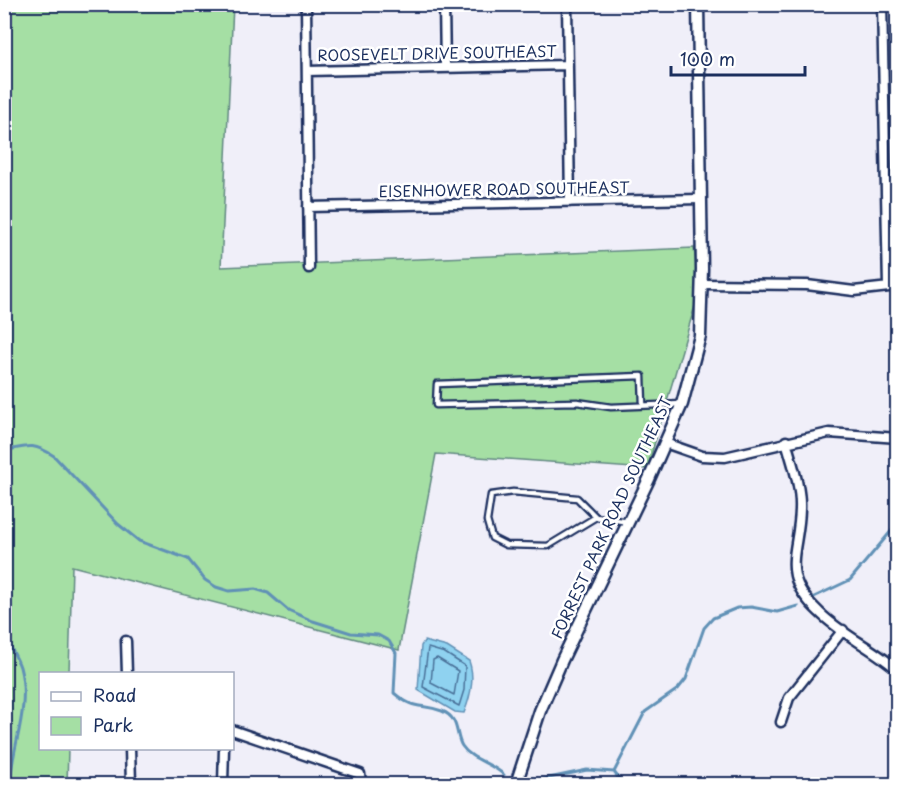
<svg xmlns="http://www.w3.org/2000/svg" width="902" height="789" font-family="'Playpen Sans',sans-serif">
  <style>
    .green { fill: #a5dfa4; stroke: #608781; stroke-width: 1.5 }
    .water { fill: #8fd2f0; stroke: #6191b6; stroke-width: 1.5 }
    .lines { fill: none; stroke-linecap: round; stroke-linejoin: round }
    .shore { stroke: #497098; stroke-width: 1.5 }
    .stream { stroke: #6191b6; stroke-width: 3 }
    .service-casing { stroke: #1b2f5e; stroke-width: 9 }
    .minor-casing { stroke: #1b2f5e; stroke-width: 13 }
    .tertiary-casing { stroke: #1b2f5e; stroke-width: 15 }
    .service { stroke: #fff; stroke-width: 4.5 }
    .minor { stroke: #fff; stroke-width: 8 }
    .tertiary { stroke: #fff; stroke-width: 10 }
    .labels { text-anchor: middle; stroke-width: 5; stroke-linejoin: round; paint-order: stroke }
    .street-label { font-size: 15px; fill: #1b2f5e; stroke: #fff }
  </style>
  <rect width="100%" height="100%" fill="#f0eff9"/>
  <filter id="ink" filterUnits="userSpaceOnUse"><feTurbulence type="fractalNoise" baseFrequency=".0167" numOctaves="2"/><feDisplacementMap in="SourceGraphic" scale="12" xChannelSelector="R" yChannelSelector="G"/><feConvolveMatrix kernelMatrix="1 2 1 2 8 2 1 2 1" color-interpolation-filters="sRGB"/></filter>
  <g filter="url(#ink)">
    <path class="green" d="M5 5H233L221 267 694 248 699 292 647 469 436 454 399 650 72 566 69 673 40 674V748L68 749 67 784H5Z"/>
    <path class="water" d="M424 641 447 647 469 661C475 677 470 698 464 713L455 712 418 690 421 646Z"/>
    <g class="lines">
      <path class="shore" d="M428 648 445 653 465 666 464 690 459 706 423 687Z
        M437 658 458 671 454 695 431 683 433 660Z"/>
      <path class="stream" d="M4 451C28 446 32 442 54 456L118 524 139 541 188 559 205 580 216 587 229 591 255 589 268 593 288 610 313 621 351 633 378 635 389 641 396 653 394 693C415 711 420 703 442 711 460 718 455 735 462 746 471 760 492 763 504 775
        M4 567V593
        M814 597 850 580 898 523
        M4 633C8 645 16 655 20 667 31 708 12 745 10 784
        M614 772 645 712 678 689 686 679 704 628 713 618 737 608 751 607 777 612 798 606
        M614 772 623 784
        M530 782 587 770 614 772"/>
      <g class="service-casing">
        <path id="service" d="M643 405 642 376 437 384 436 405 577 402 611 407 682 404
          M596 517 577 498 513 492 491 495 487 521 492 538 506 545 548 546 596 517 629 522"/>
      </g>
      <g class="minor-casing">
        <path id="minor" d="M306 4 309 268
          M444 4 445 67
          M567 4 570 202
          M882 4 888 287
          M307 71 568 65
          M308 207 701 199
          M702 284 807 285 854 291 898 286
          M786 441C792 463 801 487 800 509 799 553 778 574 819 612 842 635 873 648 898 670
          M665 443 702 456 725 457 829 433 898 438
          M126 641 127 674
          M781 722 789 698 843 630
          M232 730 360 774 361 784
          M130 748 131 784
          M223 784 224 748"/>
      </g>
      <g class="tertiary-casing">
        <path id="tertiary" d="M516 784 540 711 562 660 649 479 682 404 700 336 702 269 698 4"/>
      </g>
      <use href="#service" class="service"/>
      <use href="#minor" class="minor"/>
      <use href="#tertiary" class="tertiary"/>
    </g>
  </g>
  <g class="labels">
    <g class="street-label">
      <text transform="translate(437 54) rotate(-1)" y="5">ROOSEVELT DRIVE SOUTHEAST</text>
      <text transform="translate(504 190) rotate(-1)" y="5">EISENHOWER ROAD SOUTHEAST</text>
      <text transform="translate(612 518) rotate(-65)" y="5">FORREST PARK ROAD SOUTHEAST</text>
    </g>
  </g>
  <rect width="902" height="789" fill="none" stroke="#fff" stroke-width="24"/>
  <rect x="12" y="12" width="878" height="765" fill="none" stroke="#1b2f5e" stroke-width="2" filter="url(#ink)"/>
  <rect x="39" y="672" width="195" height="78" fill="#ffffff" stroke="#a4acbf" stroke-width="1.5"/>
  <rect x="51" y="692" width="30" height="9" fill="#ffffff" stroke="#a4acbf" stroke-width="1.5"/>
  <text x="93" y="702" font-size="18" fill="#1b2f5e">Road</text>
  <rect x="51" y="717" width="30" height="18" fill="#a5dfa4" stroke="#a4acbf" stroke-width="1.5"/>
  <text x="93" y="732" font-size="18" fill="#1b2f5e">Park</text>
  <path d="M671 66v9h134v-9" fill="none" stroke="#1b2f5e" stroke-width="3"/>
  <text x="680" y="66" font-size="18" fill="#1b2f5e" stroke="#ffffff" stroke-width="4.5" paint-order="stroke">100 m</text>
</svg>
